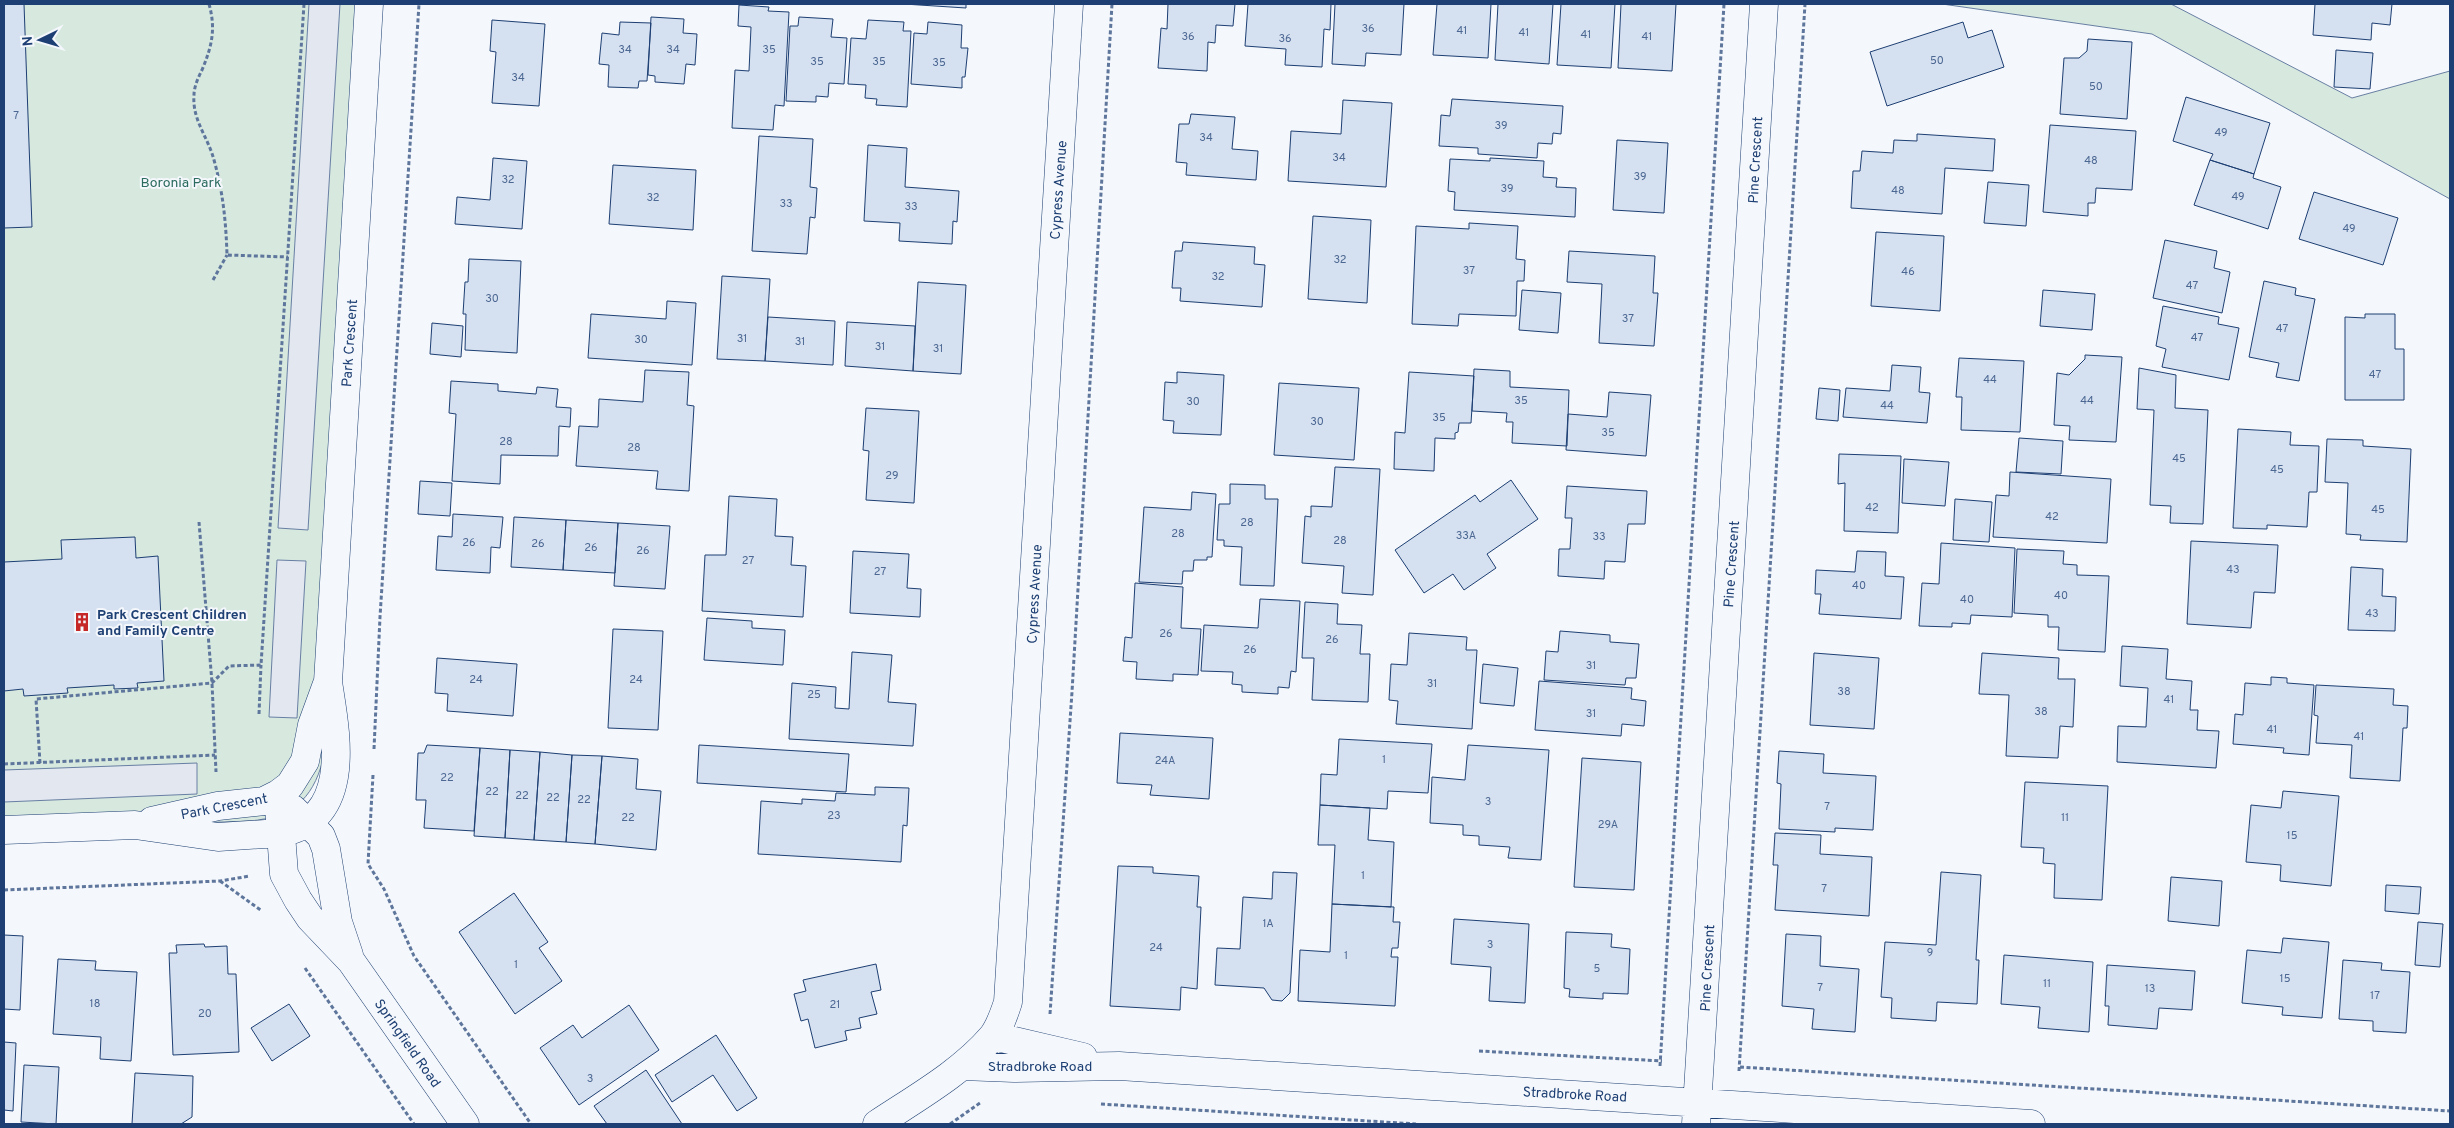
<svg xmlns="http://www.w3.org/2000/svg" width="2454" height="1128" font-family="Overpass,sans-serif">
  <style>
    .green { fill: #d7e8df; stroke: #687fa3 }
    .parking { fill: #e3e8f0; stroke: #687fa3 }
    .building { fill: #d5e0f0; stroke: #1d3f73 }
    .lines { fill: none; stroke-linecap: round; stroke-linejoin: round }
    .minor-casing { stroke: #1d3f73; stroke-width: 29 }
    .path { stroke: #5e769c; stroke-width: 3; stroke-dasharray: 4 2.5; stroke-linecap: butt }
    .minor { stroke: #f4f7fb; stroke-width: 28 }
    .labels { text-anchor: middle; stroke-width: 4; stroke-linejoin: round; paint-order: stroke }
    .number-label { font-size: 11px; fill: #4b6792 }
    .street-label { font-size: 14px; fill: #1d3f73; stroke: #f4f7fb }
    .park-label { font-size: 14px; fill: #2c6c60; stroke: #f4f7fb }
    .poi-label { font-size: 14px; font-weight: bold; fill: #1d3f73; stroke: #f4f7fb; text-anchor: start }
  </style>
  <rect width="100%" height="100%" fill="#f4f7fb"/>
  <path class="green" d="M4 4H369L323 760C312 801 291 817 250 821L4 830Z
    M1942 4H2171L2352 98 2450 71V199L2152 34Z"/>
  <path class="parking" d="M309 4H340L308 530 278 528Z
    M277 560 306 561 297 718 269 717Z
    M197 763V794L4 802V770Z"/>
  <path class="building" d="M4 4H24L32 227 4 228Z
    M904 4H966V8Z
    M1168 4H1235L1233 26 1216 25 1215 43 1208 42 1207 71 1158 68 1161 28 1167 29Z
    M1248 4H1331L1330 30 1324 29 1322 67 1285 65 1286 49 1245 46Z
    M1335 4H1404L1401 55 1366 53 1365 66 1332 64Z
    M1437 4H1491L1488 58 1433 55Z
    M1498 4H1553L1549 64 1495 60Z
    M1561 4H1615L1611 68 1557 65Z
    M1621 4H1676L1672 71 1618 68Z
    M2315 4H2392L2390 25 2372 23 2371 40 2313 35Z
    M739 5 769 7 768 11 789 12 784 106 775 105 773 130 732 128 735 70 749 71 751 27 738 26Z
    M651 17 684 19 683 33 697 34 695 65 686 64 684 84 655 82V76L648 75Z
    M799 17 833 19 831 37 847 38 844 84 829 83 828 97 816 96V102L786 101 790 26H798Z
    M492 20 545 24 539 106 492 103 496 52 490 51Z
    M868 20 904 22 903 31H911L907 107 876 105 877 99 865 98 866 85 848 84 851 38 866 39Z
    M620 22 651 23 647 81H639L638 88 608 87 609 65 599 64 602 33 619 35Z
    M928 22 962 25 961 48H968L965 77H962V88L911 84 914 33 927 34Z
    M1963 22 1968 38 1992 30 2004 67 1887 106 1870 52Z
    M2088 39 2132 42 2127 119 2060 114 2064 58H2079L2087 51Z
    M2336 50 2373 53 2370 89 2334 87Z
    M2186 97 2270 123 2254 174 2210 160 2213 154 2173 141Z
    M1452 99 1563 106 1561 134 1553 133 1552 144 1538 143 1537 158 1478 154V148L1439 146 1441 115 1450 116Z
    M1343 100 1392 103 1386 187 1288 181 1291 131 1341 134Z
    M1191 114 1235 117 1232 149 1258 151 1256 180 1186 175 1187 163 1176 162 1179 124H1189Z
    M2050 125 2136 131 2132 190 2096 188 2095 203H2088V216L2043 212Z
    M1917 134 1995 139 1993 171 1945 168 1942 214 1851 208 1853 171H1860L1862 151 1893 153 1894 140 1917 141Z
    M759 136 813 139 810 187 817 188 815 218 810 217 807 254 752 251Z
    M1617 140 1668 143 1664 213 1613 210Z
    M868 145 907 148 905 187 959 191 957 222 953 221 952 244 899 241 900 223 864 221Z
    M493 158 527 161 522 229 455 224 457 197 490 200Z
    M1490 158 1544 161 1543 177 1557 178 1556 187 1576 188 1575 217 1454 210 1455 192 1448 191 1450 159 1490 161Z
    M2210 160 2254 174 2253 178 2281 187 2268 229 2194 205Z
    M613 165 696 170 693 230 609 224Z
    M1988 182 2029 185 2026 226 1984 223Z
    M2314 192 2398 218 2383 265 2299 239Z
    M1313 216 1371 220 1367 303 1308 299Z
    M1469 223 1518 226 1516 259 1525 260 1524 281H1517L1516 316 1459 314 1458 326 1412 324 1416 226 1469 229Z
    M1876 232 1944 236 1940 311 1871 306Z
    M2165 240 2217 251 2214 268 2230 272 2222 313 2153 298Z
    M1183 242 1255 247 1254 264 1265 265 1262 307 1180 301 1181 288H1172L1175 251H1182Z
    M1569 251 1655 256 1653 293H1658L1654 346 1599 343 1602 284 1567 282Z
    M469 259 521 261 517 353 465 350 466 314H463L465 282H468Z
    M722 276 770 279 765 361 717 359Z
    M2264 281 2296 288 2295 295 2315 299 2299 381 2276 377 2279 363 2249 357Z
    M918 282 966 285 961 374 913 371Z
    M1522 290 1561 293 1558 333 1519 330Z
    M2043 290 2095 294 2092 330 2040 326Z
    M667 301 696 303 692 365 588 358 591 314 666 319Z
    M2163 306 2219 317 2218 324 2239 328 2229 380 2162 367 2166 349 2156 346Z
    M2365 314H2395V349H2404V400H2345V317L2365 318Z
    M768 317 835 321 833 365 765 361Z
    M847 322 915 326 913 371 845 366Z
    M432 323 463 326 461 357 430 354Z
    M2085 355 2122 357 2116 442 2069 440 2070 426 2054 425 2057 373 2069 375 2085 359Z
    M1959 358 2024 361 2020 432 1961 430 1962 397H1956Z
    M1892 365 1921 367 1919 392 1930 393 1927 423 1843 417 1846 388 1890 391Z
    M2139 368 2176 375 2175 408 2208 410 2203 524 2170 523 2171 506 2150 505 2154 410 2137 409Z
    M1474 369 1510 371V387L1569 390 1567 446 1512 443 1513 422H1506L1507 413 1472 411Z
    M645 370 689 372 687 405 694 406 689 491 656 489 658 471 576 466 579 426 598 427 599 399 643 402Z
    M1177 372 1224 375 1221 435 1173 433 1174 421 1163 420 1165 382 1177 383Z
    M1409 372 1474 376 1471 423H1459L1458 432 1455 433V439L1435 438 1434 471 1394 469 1395 432 1405 433Z
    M451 381 498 384V391L536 394 537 387 558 389 556 407 571 408 570 427 559 426 558 456 501 455 500 484 452 481 456 414 449 413Z
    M1279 383 1359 388 1354 460 1274 455Z
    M1819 388 1840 390 1838 421 1816 419Z
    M1609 392 1651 395 1646 456 1566 450 1568 414 1607 417Z
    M866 408 919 411 914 503 866 500 869 451 863 450Z
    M2238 429 2291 432 2290 445 2319 446 2317 492H2309L2307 527 2267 525V529L2233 528Z
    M2019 438 2063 441 2061 474 2016 472Z
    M2327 439 2363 440V446L2411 449 2407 542 2360 540 2361 535 2346 534 2348 483 2325 482Z
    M1839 454 1901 456 1898 533 1844 531 1845 483 1838 484Z
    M1904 459 1949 462 1945 506 1902 503Z
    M1335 467 1380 469 1373 595 1342 593 1344 566 1302 563 1305 516 1311 517V506L1332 507Z
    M2010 472 2111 479 2107 543 1993 537 1996 495 2009 496Z
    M1511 480 1538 519 1487 554 1496 568 1464 590 1453 574 1424 593 1395 550 1475 495 1480 502Z
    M420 481 452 483 450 516 418 514Z
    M1230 484 1265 485V499H1278L1274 586 1240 585 1242 547 1224 546V540H1217L1219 504H1230Z
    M1567 486 1647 491 1645 524H1628L1625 562 1605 561 1604 579 1558 576 1559 549H1570L1572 518H1565Z
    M1192 492 1216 494 1212 557H1207V560H1194L1193 571H1183L1182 584 1139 582 1144 507 1191 510Z
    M729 496 777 499 775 536 793 537 791 565 806 566 803 617 702 611 705 555H726Z
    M1955 499 1992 502 1989 542 1953 540Z
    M453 514 503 517 500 548 491 547 490 573 436 570 438 536 452 537Z
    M514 517 566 520 563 570 511 567Z
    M566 520 618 523 615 573 563 570Z
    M618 523 670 526 665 589 614 586Z
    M135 537 136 558 158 556 164 681 137 683 138 688 114 689V685L67 688 68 693 24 696 23 689 4 691V562L62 559 61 540Z
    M2191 541 2278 545 2275 593 2254 592 2251 628 2187 624Z
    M1941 543 2015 548 2012 617 1971 615 1970 624 1952 623V627L1919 626 1922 583 1939 584Z
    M2017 549 2064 551 2063 564 2077 565V575L2109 576 2105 652 2058 650 2059 627H2048V615L2014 613Z
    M853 551 909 554 907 588 921 589 920 617 850 613Z
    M1857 551 1886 552 1885 576 1904 577 1901 619 1819 614 1821 594H1815L1816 570 1855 572Z
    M2351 567 2383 569 2382 596 2396 597 2395 631 2348 630Z
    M1135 583 1183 587 1181 628 1201 629 1198 675 1173 674V681L1136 679 1137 662 1123 661 1125 637 1132 638Z
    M1260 599 1300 601 1296 672 1291 671 1289 688 1278 687V694L1242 692V685L1232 684 1233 672 1201 671 1204 625 1258 628Z
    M1305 602 1338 604 1337 624 1362 625 1360 654H1370L1368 702 1312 700 1314 658H1302Z
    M707 618 752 621V628L785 630 783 665 704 660Z
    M613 629 663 631 658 730 608 728Z
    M1560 631 1610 635V642L1639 644 1636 678H1626L1625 685 1544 680 1546 651 1558 652Z
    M1409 633 1467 637 1466 650H1477L1472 729 1396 724 1398 701 1389 700 1391 664 1407 665Z
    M2122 646 2168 649 2166 679 2192 681 2190 710H2198L2197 730 2219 731 2216 768 2117 762 2118 726 2146 727 2148 688 2120 686Z
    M852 652 892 655 888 702 916 704 913 746 789 739 792 683 836 687 835 708 849 709Z
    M1814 653 1879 658 1874 729 1810 725Z
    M1982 653 2059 658 2058 679H2075L2073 727 2060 726 2058 758 2006 756 2009 695 1979 694Z
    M437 658 517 664 513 716 447 711 448 694 435 693Z
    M1483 664 1518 668 1514 706 1480 703Z
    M2271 677 2287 678V683L2314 685 2309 755 2283 753 2284 748 2233 744 2235 714 2243 715 2245 683 2271 685Z
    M1539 681 1632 688 1631 699 1646 701 1644 726 1622 724 1621 736 1535 730Z
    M2316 685 2394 689 2393 705 2408 706 2407 728H2403L2400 781 2350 778 2352 745 2316 743 2318 716 2314 715Z
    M1120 733 1213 738 1209 799 1150 795 1152 785 1117 783Z
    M1339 739 1432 744 1428 793 1388 791 1387 809 1320 805 1321 774 1337 775Z
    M427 745 480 748 474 831 424 828 426 800H416L418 753H424Z
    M699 745 849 754 846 792 697 783Z
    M1468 745 1549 750 1541 860 1508 858 1510 847 1479 845V836L1463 835V825L1430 823 1432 777 1465 780Z
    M480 748 510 750 505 838 474 836Z
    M510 750 540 752 534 840 505 838Z
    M1779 751 1824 754 1823 773 1876 776 1873 830 1835 828V832L1779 829 1781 784 1777 783Z
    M540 752 572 755 566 842 534 840Z
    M572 755 602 756 595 844 566 842Z
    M602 756 638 759 636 789 661 791 656 850 595 844Z
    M1582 758 1641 762 1634 890 1574 887Z
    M2025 782 2108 786 2102 900 2054 898 2055 864 2043 863 2044 848 2021 847Z
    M875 787 909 788 907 826 903 825 901 862 758 854 761 801 802 804V799L835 801 836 793 875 795Z
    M2283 791 2339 796 2331 886 2280 881 2281 865 2246 862 2251 805 2281 808Z
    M1320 805 1370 808 1368 840 1394 842 1391 907 1332 904 1335 845H1318Z
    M1775 833 1821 835 1820 854 1872 857 1869 916 1775 910 1778 865H1773Z
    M1118 866 1153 867V873L1199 876 1197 907H1201L1197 989 1181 987 1180 1010 1110 1006Z
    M1273 872 1297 873 1290 993 1282 1001 1272 1000 1264 988 1215 985 1217 948 1240 949 1243 897 1272 899Z
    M1941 872 1981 875 1976 960H1979L1977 1004 1937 1002 1936 1021 1891 1018 1892 998 1881 997 1885 942 1936 945Z
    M2171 877 2222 881 2219 926 2168 921Z
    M2386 885 2421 887 2419 914 2385 911Z
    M514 893 548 942 539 948 562 981 515 1014 459 932Z
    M1332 904 1394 907 1393 922H1400L1398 948H1392L1391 957H1398L1395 1006 1298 1001 1300 950 1330 952Z
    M1454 919 1529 924 1525 1003 1489 1001 1491 967 1451 964Z
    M2418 922 2443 924 2440 967 2415 965Z
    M1566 932 1612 934 1611 947 1630 949 1628 994 1603 993V999L1569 997 1570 989 1564 988Z
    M1786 934 1821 936 1820 966 1859 969 1855 1032 1812 1029 1814 1009 1782 1006Z
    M4 935 23 936 20 1010 4 1009Z
    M2283 938 2329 942 2322 1018 2282 1015 2283 1007 2242 1003 2247 950 2281 953Z
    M204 944 205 947 227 946 228 974H236L239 1052 173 1055 169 953H177L176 945Z
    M2004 955 2093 962 2089 1032 2038 1028 2040 1007 2001 1004Z
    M58 959 96 961 95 970 137 972 131 1061 100 1059 101 1037 53 1034Z
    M2343 960 2382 963 2381 970 2410 972 2406 1033 2373 1031V1021L2339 1019Z
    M876 964 881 990 871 992 877 1014 859 1018 861 1028 845 1031 847 1040 815 1048 808 1019 801 1021 794 994 806 991 803 980Z
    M2107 965 2195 971 2192 1010 2159 1008 2157 1029 2108 1025 2109 1006H2105Z
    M289 1004 310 1036 272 1061 251 1028Z
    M629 1005 659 1050 579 1105 540 1048 573 1025 582 1038Z
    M716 1035 757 1098 737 1111 713 1075 672 1102 655 1075Z
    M4 1042 16 1043 13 1111 4 1110Z
    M24 1065 59 1067 56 1124 21 1122Z
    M646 1070 682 1124H607L594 1106Z
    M135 1073 193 1076 192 1117 181 1124H132Z"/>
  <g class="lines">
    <g class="minor-casing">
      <path id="minor" d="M278 794 284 874 298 900 310 918 351 961 465 1124
        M293 809 321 836 326 849 338 922 349 955
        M152 821 218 806 264 801 278 794 290 785 305 761 312 725 327 684
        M4 830 135 825 218 837 280 833C354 819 336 734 328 682L369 4
        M993 1036 1083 1057
        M962 1066 1014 1068 1119 1066 2031 1124
        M877 1124C916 1098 961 1073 992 1037 1000 1027 1004 1014 1008 1002L1069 4
        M1696 1124 1764 4"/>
    </g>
    <path class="path" d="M209 4C216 29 212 46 202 70 198 78 194 87 194 95 192 120 208 137 214 160 223 192 226 222 227 255L288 257
      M213 280 227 255
      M199 522 212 683 216 772
      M259 714 261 665
      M374 749 380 617 419 4
      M40 763 36 699 212 683 229 666 261 665 304 4
      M4 764 215 755
      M373 775 368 864 384 889 414 956 531 1124
      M220 881 262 911
      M4 890 220 881 250 876
      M305 968 414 1124
      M1050 1014 1072 692 1112 4
      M1479 1051 1662 1061
      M1660 1066 1724 4
      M1740 1067 2450 1111
      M1739 1071 1805 4
      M1101 1104 1416 1124
      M950 1124 980 1103"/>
    <use href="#minor" class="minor"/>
  </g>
  <defs>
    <g id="building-bare" transform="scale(1.5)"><path d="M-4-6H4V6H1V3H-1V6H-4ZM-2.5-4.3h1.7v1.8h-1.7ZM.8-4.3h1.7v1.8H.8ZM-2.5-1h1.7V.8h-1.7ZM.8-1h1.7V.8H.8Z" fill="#c62828" stroke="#f4f7fb" stroke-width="2.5" paint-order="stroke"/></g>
  </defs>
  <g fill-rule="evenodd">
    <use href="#building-bare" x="82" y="622"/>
  </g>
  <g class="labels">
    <g class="number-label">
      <text x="1368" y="32">36</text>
      <text x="1462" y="34">41</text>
      <text x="1524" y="36">41</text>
      <text x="1586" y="38">41</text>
      <text x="1188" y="40">36</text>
      <text x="1647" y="40">41</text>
      <text x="1285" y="42">36</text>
      <text x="625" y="53">34</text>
      <text x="673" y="53">34</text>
      <text x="769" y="53">35</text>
      <text x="1937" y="64">50</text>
      <text x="817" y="65">35</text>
      <text x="879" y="65">35</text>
      <text x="939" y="66">35</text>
      <text x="518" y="81">34</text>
      <text x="2096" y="90">50</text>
      <text x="16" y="119">7</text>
      <text x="1501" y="129">39</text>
      <text x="2221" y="136">49</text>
      <text x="1206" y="141">34</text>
      <text x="1339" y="161">34</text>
      <text x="2091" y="164">48</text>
      <text x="1640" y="180">39</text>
      <text x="508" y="183">32</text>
      <text x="1507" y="192">39</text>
      <text x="1898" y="194">48</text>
      <text x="2238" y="200">49</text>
      <text x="653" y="201">32</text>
      <text x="786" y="207">33</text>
      <text x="911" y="210">33</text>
      <text x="2349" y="232">49</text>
      <text x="1340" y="263">32</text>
      <text x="1469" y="274">37</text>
      <text x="1908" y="275">46</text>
      <text x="1218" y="280">32</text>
      <text x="2192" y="289">47</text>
      <text x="492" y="302">30</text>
      <text x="1628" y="322">37</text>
      <text x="2282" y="332">47</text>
      <text x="2197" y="341">47</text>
      <text x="742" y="342">31</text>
      <text x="641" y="343">30</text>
      <text x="800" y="345">31</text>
      <text x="880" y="350">31</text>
      <text x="938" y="352">31</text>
      <text x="2375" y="378">47</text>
      <text x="1990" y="383">44</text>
      <text x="1521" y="404">35</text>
      <text x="2087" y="404">44</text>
      <text x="1193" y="405">30</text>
      <text x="1887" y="409">44</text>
      <text x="1439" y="421">35</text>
      <text x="1317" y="425">30</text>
      <text x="1608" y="436">35</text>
      <text x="506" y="445">28</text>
      <text x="634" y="451">28</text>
      <text x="2179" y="462">45</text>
      <text x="2277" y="473">45</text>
      <text x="892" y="479">29</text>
      <text x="1872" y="511">42</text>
      <text x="2378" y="513">45</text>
      <text x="2052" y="520">42</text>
      <text x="1247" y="526">28</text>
      <text x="1178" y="537">28</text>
      <text x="1466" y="539">33A</text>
      <text x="1599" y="540">33</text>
      <text x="1340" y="544">28</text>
      <text x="469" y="546">26</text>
      <text x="538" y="547">26</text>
      <text x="591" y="551">26</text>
      <text x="643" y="554">26</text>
      <text x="748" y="564">27</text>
      <text x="2233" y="573">43</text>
      <text x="880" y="575">27</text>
      <text x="1859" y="589">40</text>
      <text x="2061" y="599">40</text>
      <text x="1967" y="603">40</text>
      <text x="2372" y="617">43</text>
      <text x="1166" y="637">26</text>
      <text x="1332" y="643">26</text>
      <text x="1250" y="653">26</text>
      <text x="1591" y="669">31</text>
      <text x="476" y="683">24</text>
      <text x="636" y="683">24</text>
      <text x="1432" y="687">31</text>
      <text x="1844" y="695">38</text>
      <text x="814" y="698">25</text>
      <text x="2169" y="703">41</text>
      <text x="2041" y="715">38</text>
      <text x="1591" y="717">31</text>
      <text x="2272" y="733">41</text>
      <text x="2359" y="740">41</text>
      <text x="1384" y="763">1</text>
      <text x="1165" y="764">24A</text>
      <text x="447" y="781">22</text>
      <text x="492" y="795">22</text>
      <text x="522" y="799">22</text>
      <text x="553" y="801">22</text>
      <text x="584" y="803">22</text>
      <text x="1488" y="805">3</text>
      <text x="1827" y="810">7</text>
      <text x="834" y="819">23</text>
      <text x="628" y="821">22</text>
      <text x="2065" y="821">11</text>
      <text x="1608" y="828">29A</text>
      <text x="2292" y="839">15</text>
      <text x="1363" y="879">1</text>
      <text x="1824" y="892">7</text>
      <text x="1268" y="927">1A</text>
      <text x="1490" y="948">3</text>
      <text x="1156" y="951">24</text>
      <text x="1930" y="956">9</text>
      <text x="1346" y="959">1</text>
      <text x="516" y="968">1</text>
      <text x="1597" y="972">5</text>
      <text x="2285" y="982">15</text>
      <text x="2047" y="987">11</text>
      <text x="1820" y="991">7</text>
      <text x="2150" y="992">13</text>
      <text x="2375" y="999">17</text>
      <text x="95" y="1007">18</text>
      <text x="835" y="1008">21</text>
      <text x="205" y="1017">20</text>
      <text x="590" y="1082">3</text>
    </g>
    <g class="street-label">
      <text transform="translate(1755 160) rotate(-87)" y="5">Pine Crescent</text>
      <text transform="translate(1058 190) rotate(-86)" y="5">Cypress Avenue</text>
      <text transform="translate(349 343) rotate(-86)" y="5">Park Crescent</text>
      <text transform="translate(1731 564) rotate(-86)" y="5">Pine Crescent</text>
      <text transform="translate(1034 594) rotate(-87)" y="5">Cypress Avenue</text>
      <text transform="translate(224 806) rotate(-11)" y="5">Park Crescent</text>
      <text transform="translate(1707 968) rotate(-87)" y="5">Pine Crescent</text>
      <text transform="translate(408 1043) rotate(55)" y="5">Springfield Road</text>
      <text x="1040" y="1071">Stradbroke Road</text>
      <text transform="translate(1575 1094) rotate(3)" y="5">Stradbroke Road</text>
    </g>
    <g class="park-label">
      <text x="181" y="187">Boronia Park</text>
    </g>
    <g class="poi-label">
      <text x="97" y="619">Park Crescent Children<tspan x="97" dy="16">and Family Centre</tspan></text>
    </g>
  </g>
  <rect width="2454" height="1128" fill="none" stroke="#1d3f73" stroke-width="10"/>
  <g transform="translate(40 40) rotate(265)" stroke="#f4f7fb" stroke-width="4" paint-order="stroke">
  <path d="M0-4L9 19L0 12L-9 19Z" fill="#1d3f73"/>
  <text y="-8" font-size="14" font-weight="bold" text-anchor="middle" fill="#1d3f73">N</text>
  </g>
</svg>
